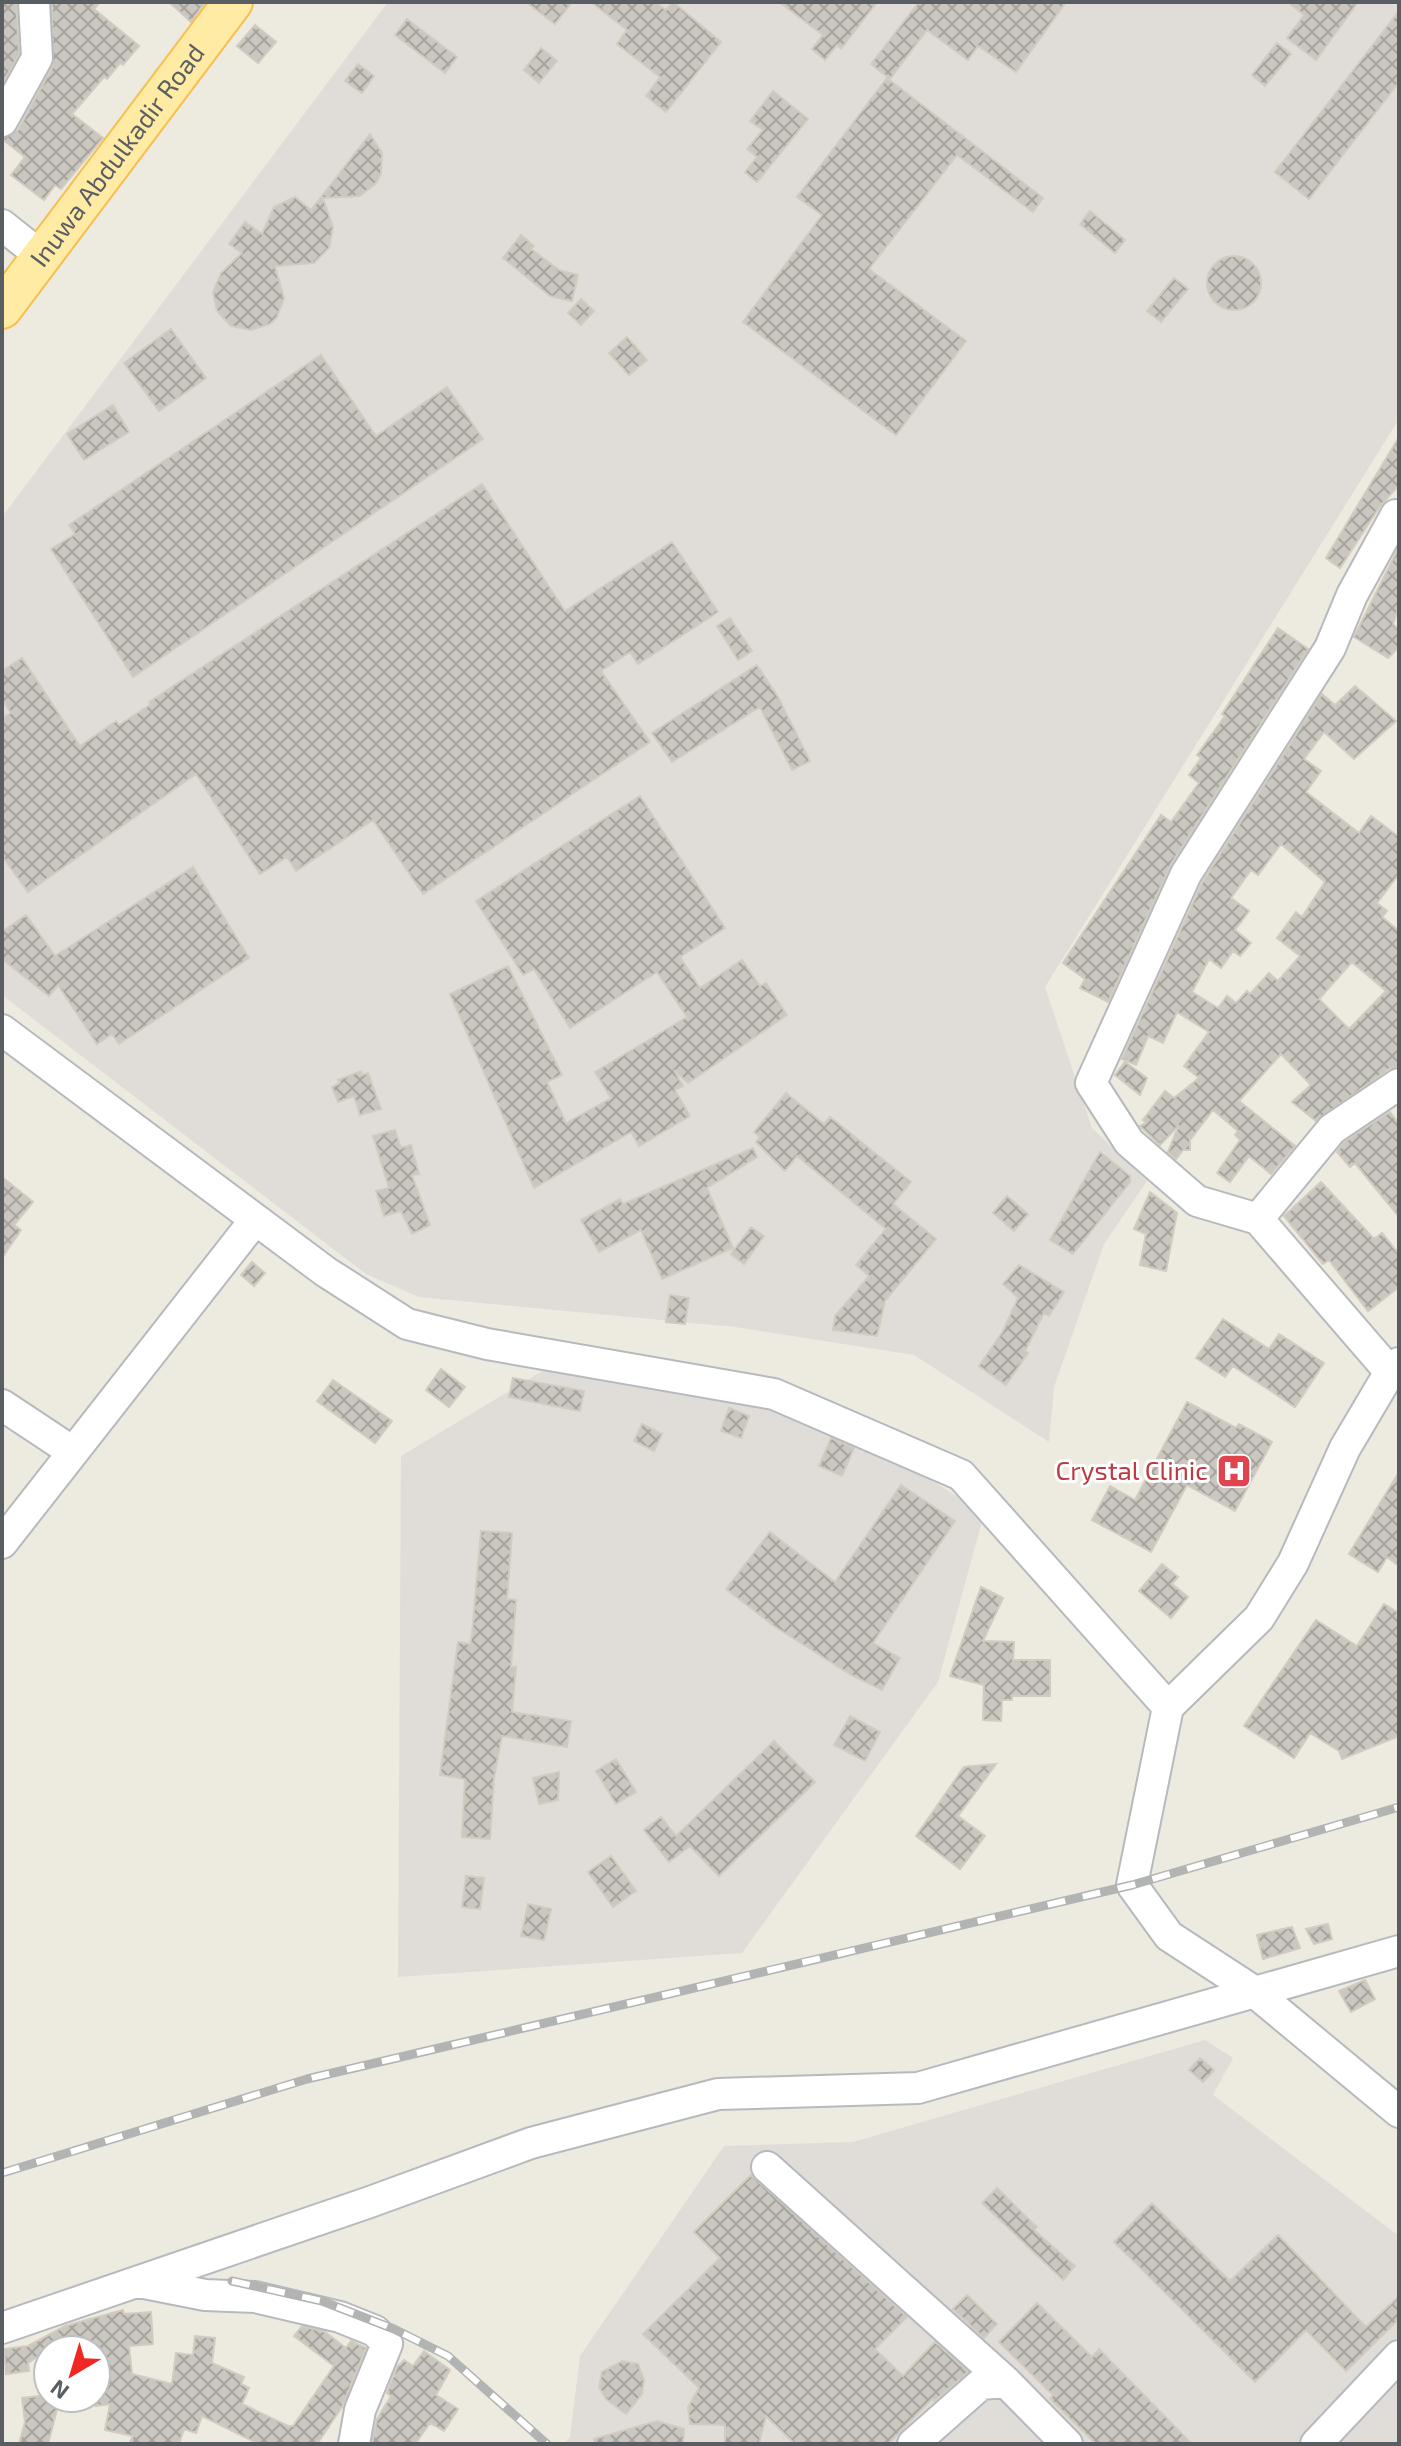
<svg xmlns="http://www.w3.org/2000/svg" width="1401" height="2446" font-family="'Exo 2',sans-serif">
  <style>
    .industrial { fill: #e0ddd8 }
    .building { fill: url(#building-cross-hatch); stroke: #d2cbbf; stroke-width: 2; fill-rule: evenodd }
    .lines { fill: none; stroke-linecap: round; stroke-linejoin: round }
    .minor-casing { stroke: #b6b9be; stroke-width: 34 }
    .major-casing { stroke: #f7bf4f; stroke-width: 42 }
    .minor { stroke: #fff; stroke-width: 30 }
    .major { stroke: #ffeba4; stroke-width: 38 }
    .rail-casing { stroke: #b2b3b3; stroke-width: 9 }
    .rail { stroke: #fff; stroke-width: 6; stroke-dasharray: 18; stroke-linecap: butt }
    .labels { text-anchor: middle; stroke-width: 6; stroke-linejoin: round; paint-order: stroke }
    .street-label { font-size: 26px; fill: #595e62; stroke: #fff }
    .health-label { font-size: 26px; fill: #be3a42; stroke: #fff; text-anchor: end }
  </style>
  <defs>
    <pattern id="building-cross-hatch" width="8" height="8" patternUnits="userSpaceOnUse" patternTransform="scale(2)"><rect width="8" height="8" fill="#cac6c0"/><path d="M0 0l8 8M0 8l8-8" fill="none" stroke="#a7a49f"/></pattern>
  </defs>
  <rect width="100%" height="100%" fill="#edeae0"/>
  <path class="industrial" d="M388 2H1399V419L1045 987 1092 1128 1147 1181 1104 1244 1054 1387 1049 1442 914 1355 735 1327 419 1297 366 1274 2 995V517Z
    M559 1361 784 1385 984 1514 938 1682 742 1953 398 1977 401 1456Z
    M1205 2040 1233 2058 1213 2095 1399 2236V2444H564L570 2437 580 2356 724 2146 853 2142Z"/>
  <path class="building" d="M2 2H16L19 54 2 84Z
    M52 2H100L94 9 139 46 123 65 120 63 107 79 104 77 72 114 103 138 61 189 55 185 44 200 11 175 25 157 2 139 18 130 53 66Z
    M169 2H205L191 22Z
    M526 2H572L555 24Z
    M591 2H656L666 10 673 2 721 42 666 112 646 96 660 77 617 44 627 30Z
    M779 2H877L841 49 837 45 825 60 812 49 823 35Z
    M919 2H1066L1016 72 978 46 968 60 927 30 890 79 871 64Z
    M1288 2H1358L1316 60 1287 38 1304 15Z
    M1399 11V82L1309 199 1275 172Z
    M407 19 457 57 445 73 395 35Z
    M255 25 276 42 258 63 237 46Z
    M1277 43 1291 54 1265 86 1252 75Z
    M541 48 557 61 539 83 524 70Z
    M358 64 374 76 362 93 345 81Z
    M887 78 1043 198 1033 212 957 155 869 269 966 341 896 435 743 322 822 215 797 197Z
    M773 91 808 119 757 182 745 172 757 157 747 149 763 130 750 121Z
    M370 134 382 153 381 174 376 183 360 196 323 198 333 227 329 248 314 263 275 266 284 298 277 317 270 324 251 330 231 326 217 311 213 292 221 273 242 253 229 244 245 222 262 234 274 207 295 197 311 210Z
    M1090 211 1125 240 1115 253 1080 224Z
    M521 235 534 246 531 249 559 270 578 275 572 301 550 296 503 258Z
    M1207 283a27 27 0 1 1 54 0a27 27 0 1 1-54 0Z
    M1174 278 1188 289 1161 322 1147 311Z
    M581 299 594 311 581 325 568 313Z
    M171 329 206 378 159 411 124 363Z
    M627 337 647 360 629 375 609 353Z
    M321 355 376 436 447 387 483 439 133 677 51 549 75 534 69 525Z
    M113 405 129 432 84 460 67 434Z
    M1399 437V485L1380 506 1340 568 1326 558Z
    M482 484 565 611 672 542 696 578 718 612 638 664 630 652 601 671 650 742 423 894 373 820 296 871 287 857 260 874 196 774 28 892 2 856V718L11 713 2 699V671L22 658 80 746 116 721 119 725 151 704 149 702Z
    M1399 547V606L1393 624 1399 630V647L1388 658 1354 637Z
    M730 618 752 651 738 660 717 626Z
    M1278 628 1308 649 1171 864 1108 1002 1080 988 1085 979 1063 963 1161 815 1171 822 1199 783 1189 775 1201 758 1197 755 1225 716 1222 714Z
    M757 665 778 697 810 761 792 770 760 707 672 762 652 733Z
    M1355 686 1396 721 1354 759 1324 732 1304 759 1321 771 1306 792 1359 833 1371 816 1399 837V874L1377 903 1387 911 1382 917 1399 931V1066L1389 1069 1316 1121 1292 1102 1311 1085 1281 1054 1239 1101 1295 1146 1271 1174 1249 1156 1230 1182 1217 1173 1240 1140 1235 1135 1238 1131 1213 1110 1190 1140V1150H1183L1176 1159 1168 1152 1179 1125 1160 1145 1140 1126 1146 1123 1143 1120 1165 1091 1174 1098 1199 1078 1184 1066 1209 1032 1177 1012 1163 1043 1148 1036 1136 1065 1122 1059 1202 883 1322 694 1335 705ZM1281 844 1325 882 1302 917 1296 912 1277 938 1300 956 1278 981 1269 973 1250 994 1247 991 1236 1003 1227 996 1218 1008 1192 992 1209 959 1221 968 1233 951 1240 956 1251 943 1235 930 1249 911 1231 898 1251 870 1258 875ZM1352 962 1386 991 1349 1029 1319 999Z
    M640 796 725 928 680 957 700 988 742 960 760 986 766 983 787 1015 688 1083 674 1070 683 1086 675 1090 690 1116 639 1146 631 1132 534 1188 450 994 508 966 562 1075 547 1082 566 1123 611 1098 595 1072 687 1017 657 972 570 1028 534 969 523 975 476 901Z
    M193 867 249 958 119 1044 112 1034 97 1044 58 985 49 996 2 959V932L26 915 55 956Z
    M1125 1062 1147 1078 1140 1095 1115 1075Z
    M361 1071 362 1075 368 1073 381 1109 360 1115 354 1096 338 1102 332 1087 340 1083 338 1080Z
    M786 1093 824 1124 830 1117 911 1182 893 1204 936 1239 885 1301 877 1336 833 1330 835 1316 869 1276 856 1265 886 1229 797 1156 785 1171 756 1142 760 1137 754 1132Z
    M1390 1112 1399 1124V1217L1355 1163 1350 1167 1337 1152 1344 1142Z
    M395 1130 401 1148 411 1145 419 1174 412 1175 430 1225 412 1234 401 1211 384 1216 376 1191 389 1188 373 1136Z
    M753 1148 757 1157 707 1188 733 1248 662 1279 641 1230 599 1252 581 1220 620 1199 623 1204Z
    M1100 1152 1130 1176V1182L1073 1254 1050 1240Z
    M2 1177 33 1202 14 1225 21 1230 2 1258Z
    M1321 1182 1374 1239 1382 1233 1399 1254V1287L1368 1311 1329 1260 1323 1264 1284 1216Z
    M1150 1192 1177 1213 1166 1271 1140 1265 1146 1234 1134 1229Z
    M1007 1196 1028 1214 1014 1231 993 1213Z
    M751 1227 764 1236 744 1264 731 1254Z
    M252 1262 265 1273 254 1286 241 1275Z
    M1019 1265 1064 1292 1049 1316 1044 1313 1025 1351 1028 1353 1006 1385 979 1366 1003 1331 1018 1298 1003 1284Z
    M670 1295 689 1298 685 1324 666 1322Z
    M1223 1319 1269 1349 1279 1334 1324 1363 1295 1407 1233 1366 1225 1377 1196 1358Z
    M441 1369 465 1387 449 1407 426 1390Z
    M513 1378 584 1391 580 1411 509 1397Z
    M333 1380 392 1421 375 1443 317 1401Z
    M1187 1402 1236 1428 1239 1424 1272 1442 1235 1511 1187 1485 1151 1552 1092 1520 1110 1486 1135 1500Z
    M729 1408 749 1416 741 1438 721 1431Z
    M642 1424 662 1434 654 1451 634 1441Z
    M831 1438 854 1448 842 1476 819 1466Z
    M1399 1472V1566L1387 1557 1378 1572 1349 1554Z
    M901 1485 955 1521 873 1643 900 1658 882 1690 851 1675 774 1626 726 1589 770 1532 835 1582Z
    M481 1531 512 1533 507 1599 516 1600 511 1667H516L512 1712 571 1721 567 1747 502 1736 494 1778 490 1839 462 1837 465 1779 440 1775 458 1642 470 1644 472 1634Z
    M1162 1564 1178 1577 1172 1584 1188 1597 1171 1618 1139 1591Z
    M981 1587 1003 1598 983 1641 1014 1642 1013 1660H1050V1696H1012V1700H1002L1001 1721 983 1720 984 1685 950 1676Z
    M1384 1604 1399 1613V1736L1342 1759 1339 1751 1310 1733 1294 1758 1244 1726 1316 1620 1357 1646Z
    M850 1716 880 1732 865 1761 834 1745Z
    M774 1741 815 1782 719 1876 690 1846 669 1862 644 1830 661 1817 676 1836Z
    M616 1759 636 1792 616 1804 596 1771Z
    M996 1764 958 1816 985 1836 960 1869 916 1836 964 1767Z
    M559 1772 558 1800 539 1804 533 1778Z
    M611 1856 636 1891 613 1907 588 1872Z
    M466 1876 484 1878 480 1909 462 1907Z
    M528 1904 551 1909 544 1940 521 1936Z
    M1328 1924 1332 1939 1314 1944 1306 1929Z
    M1292 1927 1300 1948 1263 1959 1257 1935Z
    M1365 1980 1375 1999 1351 2012 1339 1991Z
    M1200 2058 1214 2070 1203 2082 1189 2070Z
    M751 2175 907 2317 875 2349 903 2376 935 2342 968 2372 934 2401 932 2399 888 2444H795L766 2416 759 2444H725V2425L690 2424 688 2407 699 2388 643 2334 720 2258 694 2232Z
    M997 2188 1037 2227 1034 2230 1075 2266 1063 2280 982 2203Z
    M1152 2203 1230 2281 1278 2235 1366 2327 1399 2296V2319L1346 2371 1306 2330 1255 2382 1114 2242Z
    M967 2295 997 2324 984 2338 953 2309Z
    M1037 2303 1092 2357 1099 2349 1192 2444H1096L1050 2399 1053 2395 999 2342Z
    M123 2310 124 2314 151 2312 153 2344 129 2346 132 2374 172 2384 176 2353 193 2355 195 2336 215 2338 212 2363 244 2377 241 2384 249 2388 242 2404 288 2426H293L334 2366 294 2336 302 2326 325 2332 346 2348 351 2341 366 2348 342 2407 317 2444H259L202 2416 196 2433 184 2429 179 2444H129L133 2436 105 2430 110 2404 96 2406V2350H48L28 2363 29 2371 6 2374 4 2349 28 2346 65 2326Z
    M424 2351 450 2370 436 2395 458 2409 444 2431 430 2423 415 2444H372L377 2419 391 2396 387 2393 397 2367 404 2360 413 2366Z
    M622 2361 638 2364 644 2380 642 2394 626 2414 606 2399 599 2387 602 2372Z
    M48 2395 60 2398 48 2444H19L25 2422 22 2398Z
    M657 2421 684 2429 683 2444H595L594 2439Z"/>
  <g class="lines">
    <g class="minor-casing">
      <path id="minor" d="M2 121 37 58 34 2
        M2 225 41 256
        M2 1030 326 1272 407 1324 487 1344 774 1394 961 1475 1168 1707
        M1258 1219 1197 1201 1129 1142 1091 1083 1186 874 1330 648 1352 595 1396 515
        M1399 1363 1390 1372 1345 1448 1293 1563 1259 1618 1168 1707 1132 1885 1169 1936 1252 1990 1399 2112
        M1390 1372 1258 1219 1332 1129 1399 1084
        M2 1405 73 1452
        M2 1543 255 1220
        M767 2167 1006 2382 1067 2444
        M139 2282 205 2295 255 2297 340 2317 375 2331 387 2344 360 2410 354 2444
        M2 2328 370 2202 531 2143 718 2094 918 2088 1399 1951
        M913 2444 981 2384 1006 2382
        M1316 2444 1399 2356"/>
    </g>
    <g class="major-casing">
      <g id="major">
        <path id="s1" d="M2 309 233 2"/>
      </g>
    </g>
    <use href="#minor" class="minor"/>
    <use href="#major" class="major"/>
    <g class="rail-casing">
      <path id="rail" d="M2 2173 307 2079 1132 1885 1399 1807
        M232 2281 322 2301 394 2329 448 2356 547 2444"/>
    </g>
    <use href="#rail" class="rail"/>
  </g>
  <defs>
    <g id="hospital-square" transform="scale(1.8)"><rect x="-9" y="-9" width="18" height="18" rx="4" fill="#e0444e" stroke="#fff"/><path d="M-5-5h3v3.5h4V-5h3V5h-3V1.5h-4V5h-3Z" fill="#fff"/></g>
  </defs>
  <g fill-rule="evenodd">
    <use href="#hospital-square" x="1234" y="1471"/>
  </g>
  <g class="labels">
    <g class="street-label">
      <text dy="9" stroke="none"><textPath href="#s1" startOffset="192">Inuwa Abdulkadir Road</textPath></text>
    </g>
    <g class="health-label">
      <text x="1208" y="1480">Crystal Clinic</text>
    </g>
  </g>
  <rect width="1401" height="2446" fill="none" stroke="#595e62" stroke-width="8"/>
  <g transform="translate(72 2374) rotate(218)"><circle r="38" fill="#ffffff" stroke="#bdbfc0" stroke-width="2"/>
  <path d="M0-6L14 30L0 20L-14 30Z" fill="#f12723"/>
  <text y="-12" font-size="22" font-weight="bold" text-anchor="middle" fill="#595e62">N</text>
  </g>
</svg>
